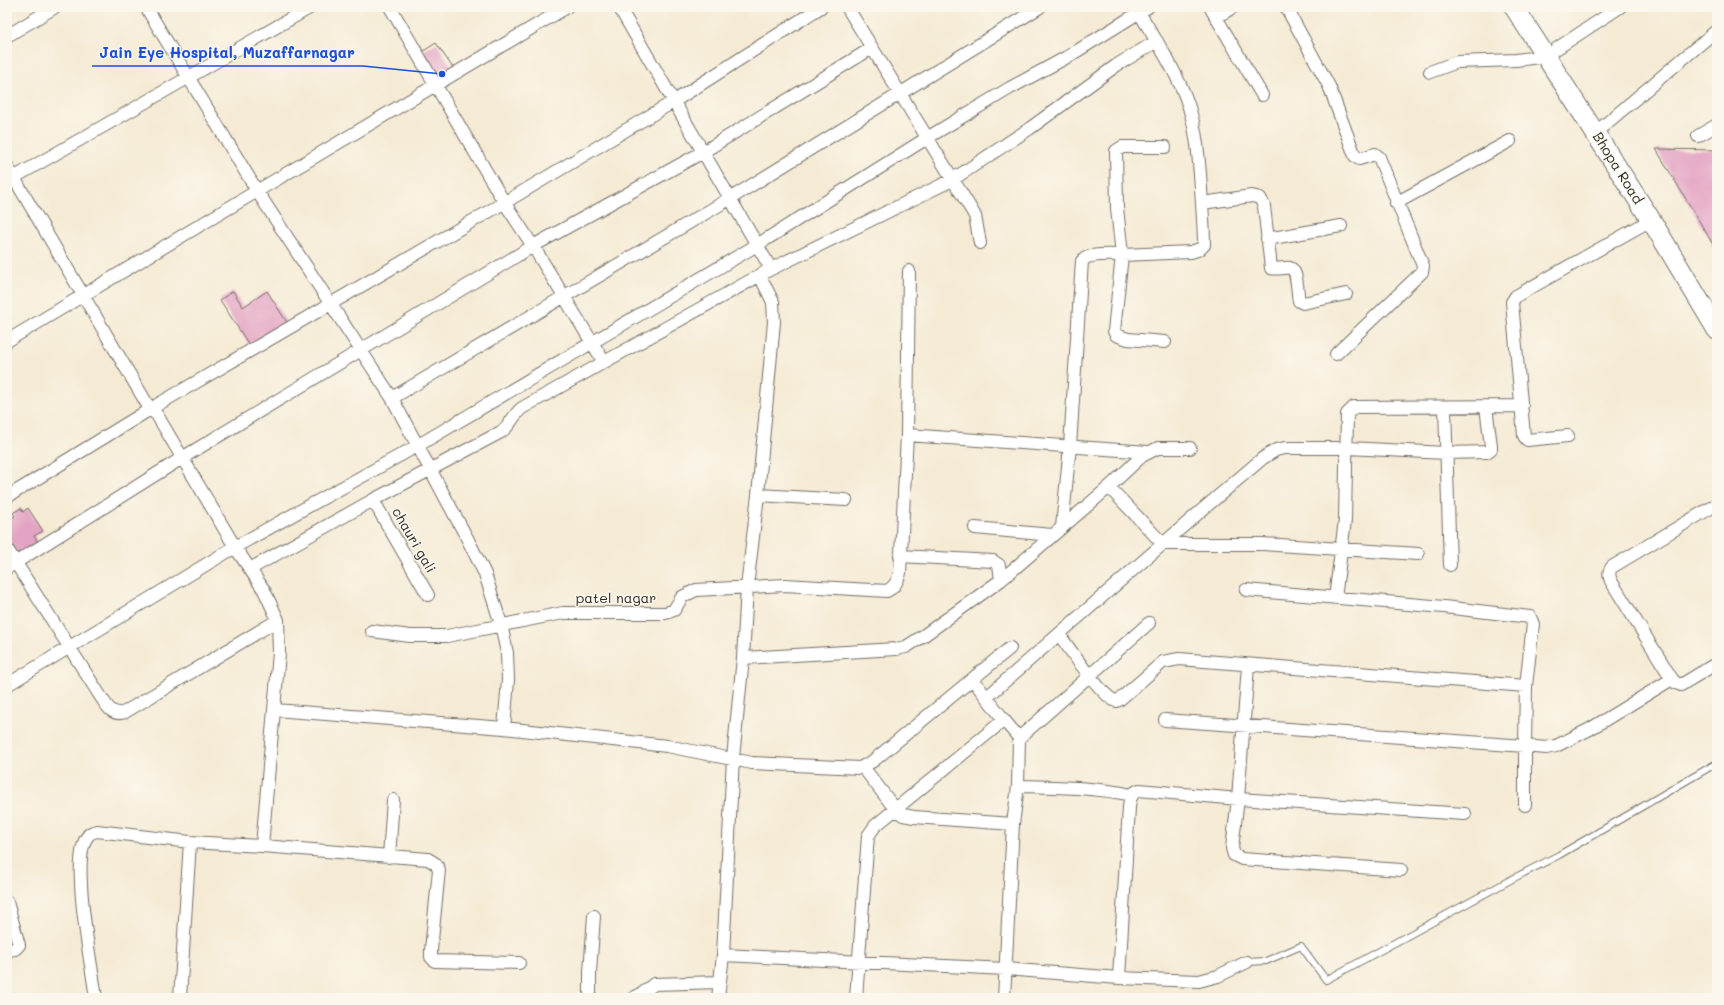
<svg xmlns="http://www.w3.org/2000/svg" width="1724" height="1005" font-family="Mali,sans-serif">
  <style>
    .building { fill: #e3a3c3 }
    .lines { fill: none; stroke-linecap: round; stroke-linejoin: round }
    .lane-casing { stroke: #726e66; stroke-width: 8 }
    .street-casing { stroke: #726e66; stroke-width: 14 }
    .primary-casing { stroke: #726e66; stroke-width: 21 }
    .lane { stroke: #fff; stroke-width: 6 }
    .street { stroke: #fff; stroke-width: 12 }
    .primary { stroke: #fff; stroke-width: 19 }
    .labels { text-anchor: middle; stroke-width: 3; stroke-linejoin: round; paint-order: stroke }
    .street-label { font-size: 14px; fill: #2b2b2b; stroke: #fbf7ec }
    .leader { fill: none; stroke: #1d4ed8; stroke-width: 1.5 }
    .callout-dot { fill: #1d4ed8; stroke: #fbf7ec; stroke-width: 1.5 }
    .callout-label { font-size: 15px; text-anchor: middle; font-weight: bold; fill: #1d4ed8; stroke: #fbf7ec; stroke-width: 3; stroke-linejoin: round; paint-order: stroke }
  </style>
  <rect width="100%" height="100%" fill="#fbf7ec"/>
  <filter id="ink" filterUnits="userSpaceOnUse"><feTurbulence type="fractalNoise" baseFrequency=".025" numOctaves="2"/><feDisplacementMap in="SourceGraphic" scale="8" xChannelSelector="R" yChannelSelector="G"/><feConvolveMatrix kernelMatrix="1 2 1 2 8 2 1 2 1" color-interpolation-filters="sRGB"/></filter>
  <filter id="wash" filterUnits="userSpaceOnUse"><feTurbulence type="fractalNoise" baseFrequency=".012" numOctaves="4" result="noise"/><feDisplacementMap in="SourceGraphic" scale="16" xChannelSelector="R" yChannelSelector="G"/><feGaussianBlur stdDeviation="0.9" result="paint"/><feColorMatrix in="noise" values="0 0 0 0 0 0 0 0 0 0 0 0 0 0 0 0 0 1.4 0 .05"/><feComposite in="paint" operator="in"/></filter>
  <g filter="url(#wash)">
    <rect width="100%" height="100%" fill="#f5ebd5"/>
    <g id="blocks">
      <path class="building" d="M436 43 455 71 441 81 422 52Z
        M1656 149 1717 150V251Z
        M233 291 243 307 267 291 288 324 251 348 220 300Z
        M21 508 23 512 28 508 43 531 34 536 40 545 20 557 7 536V521L15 516 13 513Z"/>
    </g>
  </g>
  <g filter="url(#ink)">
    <use href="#blocks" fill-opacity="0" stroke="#726e66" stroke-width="1"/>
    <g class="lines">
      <g class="lane-casing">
        <path id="lane" d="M1247 962 1266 961 1301 946 1326 980 1514 878 1559 855 1717 763"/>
      </g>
      <g class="street-casing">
        <path id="street" d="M146 7 257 191 392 398 467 538 485 574 501 624 507 653 508 680 504 728
          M390 7 504 202 533 246 604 362
          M619 7 771 269
          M847 7 971 209 975 216 980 243
          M1136 7C1154 38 1176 69 1188 104 1197 131 1199 159 1201 188 1202 207 1204 226 1204 245L1200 249 1191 252 1122 255 1117 208 1116 151 1122 147H1165
          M1210 7 1262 95
          M1286 7 1329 86 1355 156 1359 159 1375 154 1379 157 1423 266 1422 272 1336 354
          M1217 17 1233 7
          M7 36 55 7
          M1556 49 1620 7
          M1430 72 1457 62 1516 60 1546 56
          M1595 133 1717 30
          M1698 136 1717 125
          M7 166 150 409 157 415 235 547 264 590 278 620 279 653 262 846
          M8 181 311 7
          M1202 203 1252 196 1260 198 1264 206 1271 268C1277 270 1284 267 1290 268 1298 270 1297 293 1299 301L1303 303 1346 294
          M1396 203 1510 141
          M1267 239 1341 226
          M7 341 257 191 567 7
          M392 398 731 198 1040 7
          M1445 407 1450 565
          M1486 407 1491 446V449L1487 452 1446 453 1348 448H1285L1276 450 1263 458 1202 510 1059 634C1068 647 1103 698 1116 701L1119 700 1163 662 1179 659 1526 686
          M907 435 1148 452
          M1568 436 1527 440 1524 436 1512 302 1516 296 1651 220
          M1109 487 1163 544H1263L1418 554
          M758 495 846 500
          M7 497 157 405 507 201 673 102 821 7
          M373 500 428 595
          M1717 504 1612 567C1608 572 1609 575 1611 581L1672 679 1676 683 1681 685 1717 663
          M1062 527 1070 446 1082 261C1088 253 1112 255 1122 255L1114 331 1116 335 1128 339 1165 342
          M975 528 1052 535
          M7 549 99 694C106 704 111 717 125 712L278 620
          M900 556 993 561 999 565 1001 580
          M7 568 182 458 361 350 533 246 703 152 872 48
          M250 569 373 500 501 432C511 425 513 415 522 408L771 269 952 180 1029 129 1117 65 1157 41
          M1246 590 1444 607 1530 617 1533 624 1526 686 1525 746 1546 748 1556 746 1590 729 1672 679
          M1335 598 1345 520 1347 414 1354 407 1522 406
          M372 631 410 636H447L563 613H666L674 610 682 597 696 590 785 585 887 591C895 587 898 581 900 573L907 435 909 271
          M743 658 896 649 906 647 923 636 1001 580 1109 487 1142 456 1158 448H1190
          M1248 666 1238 799 1232 848 1234 855 1242 859 1401 870
          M973 680 1004 720
          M7 685 235 547 417 446 757 245 927 138 1010 88 1069 56 1148 7
          M987 697 1059 634
          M275 710 504 728 667 746 752 763 860 768 873 761 1010 648
          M1165 720 1525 746V805
          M1019 738 1149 623
          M863 767 896 810 903 815 914 817 1013 824
          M1018 786C1056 787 1094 787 1132 795
          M389 857 393 800
          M7 902 19 945 15 949 7 950
          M723 955 1006 969 1119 978 1199 981 1218 976 1247 962
          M1119 978 1129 807C1130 799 1131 793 1139 790L1238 799 1465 814
          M96 998C92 967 70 860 87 837 89 833 93 832 97 831L190 842
          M180 998 190 842 262 846 428 859 436 864 439 870 431 950V957L435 961 519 963
          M590 998V972L594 916
          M633 998 643 993 654 984 720 982
          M718 998 723 955 733 758 743 658 747 587 758 495 774 322 773 302 760 276
          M856 998 868 836 875 826 1004 720 1019 738 1018 786 1013 824 1004 998"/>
      </g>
      <g class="primary-casing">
        <path id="primary" d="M1514 7 1651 220 1717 330"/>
      </g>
      <use href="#lane" class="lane"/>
      <use href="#street" class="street"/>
      <use href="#primary" class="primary"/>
    </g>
  </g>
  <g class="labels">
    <g class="street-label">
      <text transform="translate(1618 168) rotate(58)" y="5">Bhopa Road</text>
      <text transform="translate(414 540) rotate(60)" y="5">chauri gali</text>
      <text x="616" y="603">patel nagar</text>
    </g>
  </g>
  <path class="leader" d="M442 74L363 66H92"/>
  <circle class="callout-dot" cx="442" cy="74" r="4"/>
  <g class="callout-label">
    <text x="227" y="58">Jain Eye Hospital, Muzaffarnagar</text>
  </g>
  <rect width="1724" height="1005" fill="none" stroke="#fbf7ec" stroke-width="24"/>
</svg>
